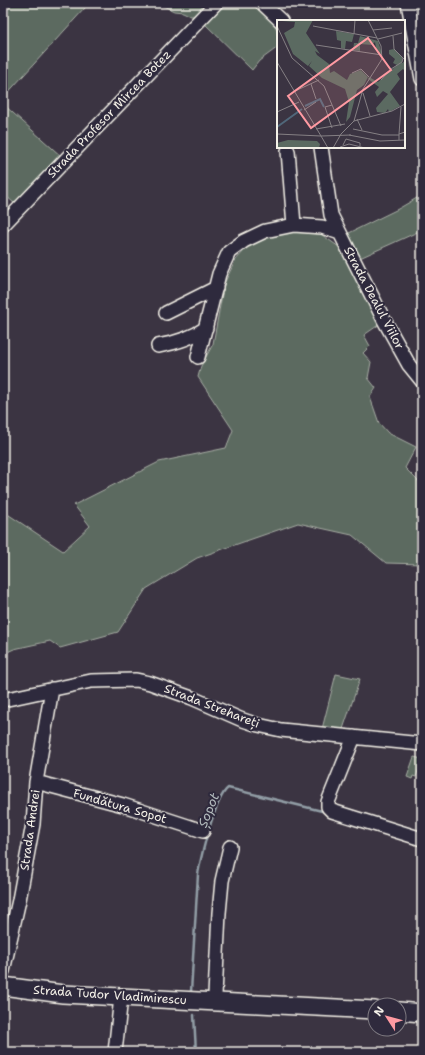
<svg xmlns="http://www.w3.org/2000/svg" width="425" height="1055" font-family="'Shantell Sans',sans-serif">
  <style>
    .green { fill: #5b6a61; stroke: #a8aea4 }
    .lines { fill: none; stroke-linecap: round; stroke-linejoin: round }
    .stream { stroke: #929ea6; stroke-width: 2.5 }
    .minor-casing { stroke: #f4f1e8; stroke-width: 16 }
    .major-casing { stroke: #f4f1e8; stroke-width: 20 }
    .minor { stroke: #2f2a3d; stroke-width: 13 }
    .major { stroke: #2f2a3d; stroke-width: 17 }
    .labels { text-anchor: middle; stroke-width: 4; stroke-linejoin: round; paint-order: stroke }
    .street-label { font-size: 12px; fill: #f4f1e8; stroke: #2f2a3d }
    .water-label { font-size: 13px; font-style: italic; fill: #b2babc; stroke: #2f2a3d }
    .inset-river { fill: none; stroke: #50677a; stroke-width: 2 }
    .inset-road { fill: none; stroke: #858084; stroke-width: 1 }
    .view { fill: #ff9aa2; fill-opacity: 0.15; stroke: #ff9aa2; stroke-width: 2 }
    .inset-edge { fill: none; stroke: #f4f1e8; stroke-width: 2 }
  </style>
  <rect width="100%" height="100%" fill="#3b3442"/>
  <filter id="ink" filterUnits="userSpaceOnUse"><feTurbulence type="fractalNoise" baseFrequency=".025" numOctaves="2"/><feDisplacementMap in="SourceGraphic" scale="8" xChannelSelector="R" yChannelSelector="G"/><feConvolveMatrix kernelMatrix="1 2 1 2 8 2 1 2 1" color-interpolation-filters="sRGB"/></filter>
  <g filter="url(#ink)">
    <path class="green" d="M3 3H85V8L3 98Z
      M157 3H208L197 16H191L183 12 174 11Z
      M219 3H256C273 21 278 21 278 47L259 61 252 70 202 21Z
      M411 3H422V35L419 19Z
      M3 104 62 157 16 205 3 193Z
      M422 195V230L362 257H358L347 234 398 209Z
      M290 231 318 232 339 247 380 324 364 335 370 346 363 353 371 362 368 378 376 388 370 397 379 423 388 433 416 447 405 468 422 485V564L386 563 352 535 298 523 197 558 146 589 118 632 60 648 50 641 14 649 3 654V511L63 551 90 526 74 505 159 462 226 448 233 430 198 377 201 366 213 344 224 284 235 261 251 243 270 234Z
      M336 674 360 679 342 732 322 729Z
      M414 757 422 759 416 777 413 776 412 779 407 777Z"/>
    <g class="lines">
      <path class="stream" d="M191 992 198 874C201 856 215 798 228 788L326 812
        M194 1015 196 1052"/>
      <g class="minor-casing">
        <path id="minor" d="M262 3 281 21
          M408 3 422 79
          M321 147 331 215 384 320 409 365 422 381
          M288 151 294 225
          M3 225 216 3
          M166 313 216 288
          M158 346C175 343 192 338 206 328
          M198 357 219 274 229 252 244 241 265 231 294 225 322 227 340 233
          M3 700 91 681 136 680 150 683 192 698 240 719 258 725 281 730 422 744
          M354 737 328 802V807L332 811 422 839
          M36 782 123 805 203 831
          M3 971 19 900 33 824 36 782 52 689
          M217 1002 215 995 219 913 222 881 230 847
          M115 1052 121 997"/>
      </g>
      <g class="major-casing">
        <path id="major" d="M3 986 63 994 375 1010
          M399 1011 422 1013"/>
      </g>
      <use href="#minor" class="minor"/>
      <use href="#major" class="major"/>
    </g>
  </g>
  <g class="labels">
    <g class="street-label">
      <text transform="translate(109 114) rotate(-46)" y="4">Strada Profesor Mircea Botez</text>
      <text transform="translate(374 298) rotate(62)" y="4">Strada Dealul Viilor</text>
      <text transform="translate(212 706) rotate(21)" y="4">Strada Strehareți</text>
      <text transform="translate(120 806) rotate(16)" y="4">Fundătura Sopot</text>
      <text transform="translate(30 830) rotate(-82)" y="4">Strada Andrei</text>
      <text transform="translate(110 995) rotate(4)" y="4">Strada Tudor Vladimirescu</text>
    </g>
    <g class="water-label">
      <text transform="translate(208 810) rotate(-68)" y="5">Șopot</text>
    </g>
  </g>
  <g transform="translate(277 20)">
    <rect width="128" height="128" fill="#3b3442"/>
    <path d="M36 0 29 13 43 34 38 31 40 35 52 44 53 53 57 51 70 60 73 54 84 50 91 57 87 65 80 70 73 97 69 102 72 82 68 69 45 58 32 46 35 41 31 46 16 34 7 13 17 7 18 2 5 1ZM59 11 77 14 75 22 69 21 68 29 64 28V21L60 20ZM83 16 101 21 105 34 100 33 98 22 95 25 83 24V31L76 30 77 23H81ZM117 29 125 37V43L128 41V51L126 49 120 54 123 59 113 72 123 86 112 92 111 89 108 93 100 92 99 88 111 74 106 71 100 77 98 72 102 67 91 59 92 57 101 62 120 45 116 43 118 39 112 34V30ZM11 120 40 121 43 124 42 128H0V123Z" fill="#5b6a61"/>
    <path class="inset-river" d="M28 86 43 79 47 87M0 107 25 89"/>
    <path class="inset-road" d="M0 6 15 38 47 66 64 106M36 6 100 18M96 10 115 8M77 14 78 0M116 16 117 29 128 40M101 19 125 13M39 25 105 35M0 42 44 116 74 115M75 53 84 49 92 57M104 60 114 49 125 42 126 38M34 64 39 79M16 72 42 60M86 73 93 96M27 90 39 82M0 92 22 82M80 99 85 110M77 101 86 69 105 39 104 26 91 0M55 108 48 87 55 85M39 109 68 104M76 109 105 115H122M0 114 44 116 51 128M122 114 124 87M72 115 103 121 128 120M122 120V114L128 112M66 125 69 119 83 123V126M63 127 72 124 88 128M56 128 64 114 77 101 115 91 128 84"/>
    <path class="view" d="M91 18 114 50 34 108 11 76Z"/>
    <rect width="128" height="128" class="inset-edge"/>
  </g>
  <rect width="425" height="1055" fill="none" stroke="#2f2a3d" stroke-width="16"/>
  <rect x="8" y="8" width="409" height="1039" fill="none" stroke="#f4f1e8" stroke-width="1.5" filter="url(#ink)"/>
  <g transform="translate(387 1017) rotate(306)"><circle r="19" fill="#2f2a3d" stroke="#7e7a81"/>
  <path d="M0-3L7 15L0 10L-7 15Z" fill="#ff9aa2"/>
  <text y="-6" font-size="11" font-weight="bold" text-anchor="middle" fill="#f4f1e8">N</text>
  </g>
</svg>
